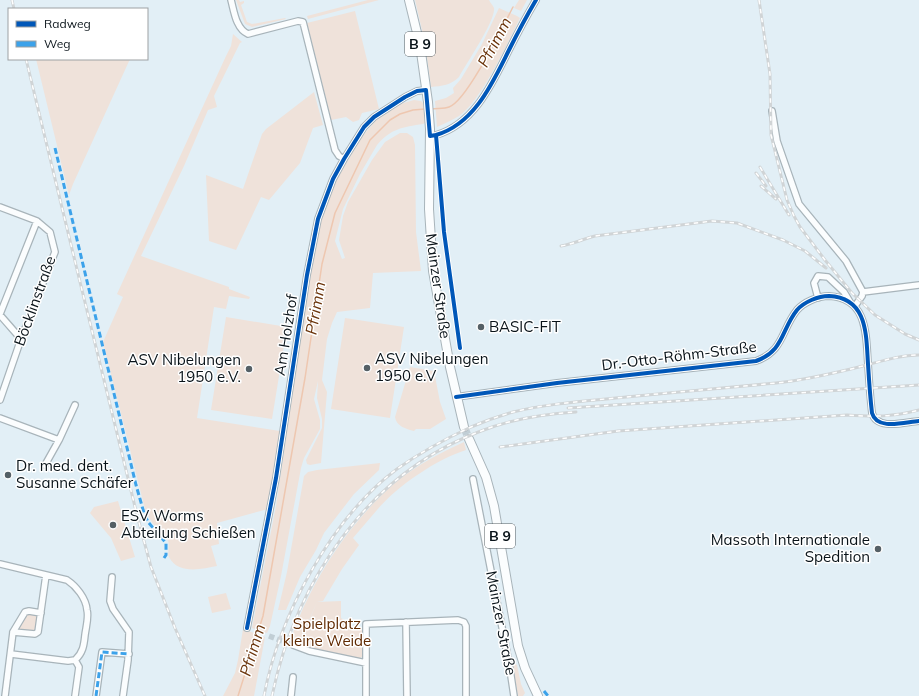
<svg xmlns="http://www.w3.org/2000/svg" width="919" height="696" font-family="Mulish,sans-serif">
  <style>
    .green { fill: #efe2da }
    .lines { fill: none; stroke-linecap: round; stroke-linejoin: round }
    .stream { stroke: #eec7b0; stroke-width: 1.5 }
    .minor-tunnel { stroke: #c1ced5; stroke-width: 5.5; stroke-dasharray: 5.5 3; stroke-linecap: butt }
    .primary-tunnel { stroke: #c1ced5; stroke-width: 8; stroke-dasharray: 8 4; stroke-linecap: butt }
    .minor-casing { stroke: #a8b4ba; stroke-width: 8 }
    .primary-casing { stroke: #a8b4ba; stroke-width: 10 }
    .minor { stroke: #fbfdfe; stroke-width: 5.5 }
    .primary { stroke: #fbfdfe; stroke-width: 8 }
    .rail-casing { stroke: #d0d4d6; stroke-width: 3 }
    .rail { stroke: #fff; stroke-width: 1.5; stroke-dasharray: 4.5; stroke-linecap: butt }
    .quiet { stroke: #3ca2ea; stroke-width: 3; stroke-dasharray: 6 3; stroke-linecap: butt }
    .cycleway-casing { stroke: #fff; stroke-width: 6 }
    .cycleway { stroke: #0057b8; stroke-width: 4 }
    .poi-dot { fill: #556066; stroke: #fff; stroke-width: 1.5 }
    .labels { text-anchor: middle; stroke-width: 3; stroke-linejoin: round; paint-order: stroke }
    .shield { fill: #fff; stroke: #535a5e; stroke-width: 1 }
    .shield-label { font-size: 14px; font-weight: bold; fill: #091319 }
    .street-label { font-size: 15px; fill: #091319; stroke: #fff }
    .poi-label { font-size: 15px; fill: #091319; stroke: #fff; text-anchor: start }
    .park-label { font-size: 15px; fill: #5f2900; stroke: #fff }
    .water-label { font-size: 16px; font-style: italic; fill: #6b340b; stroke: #fff }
  </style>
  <rect width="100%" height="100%" fill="#e2eff6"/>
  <path class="green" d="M236 0H239L240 2 244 1V3L241 5 247 22 252 24 285 18 286 19 252 27 245 24Z
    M368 0H379L308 19 307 16Z
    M415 0H489C490 3 493 5 494 8 496 20 466 64 459 77 451 85 442 86 431 87L425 43Z
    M519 0H527L521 11 514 8Z
    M499 8 517 16 520 18 519 20C507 44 481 101 459 116 453 120 445 123 437 127L435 101 446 98 454 93 453 88 461 79 482 44Z
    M355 11 379 109 362 113 359 120 353 122 346 117 331 120 307 23Z
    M233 34 242 42 240 43 214 96 217 107 208 110 184 166 141 256 229 287V289L250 297 249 299 229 296 226 309 214 307 197 418 280 431 268 509 217 523 219 544 211 546 217 566C202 569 178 575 169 557 167 552 170 546 168 541 166 536 160 532 156 527 151 522 148 516 145 509L103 342 123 297 117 294 226 56 231 46Z
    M36 59H130L73 184 69 195Z
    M314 92 323 125 313 128 300 163 269 200 261 197 236 250 209 241 206 175 243 189 262 134 266 129Z
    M414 100 421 101 424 104 425 123 423 124C403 127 390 129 377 145L360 174 343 209 335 241 342 259 345 258 339 240 343 216 348 202 372 160 385 142 400 133H407L413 137 415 145 416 232 421 271 373 273 370 308 337 312 332 323 327 339 322 380 327 392 321 463 310 465 307 464 306 460 322 428V419L317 398 318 381 314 399 320 420V429L304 458 301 468 281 576 270 626 267 633 252 628 276 506 301 336 317 236 323 211 336 181 360 139 366 132 376 120 387 112 400 104Z
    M226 317 287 327 272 419 211 410Z
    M345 318 404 327 390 418 331 409Z
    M410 367 434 371 440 402 446 419 430 429H416L414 431C406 429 396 426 395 417Z
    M464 442 466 450C437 459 397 486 377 510 369 519 361 529 353 538L359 545 342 569 323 601 317 602 299 643 290 640C296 626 301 611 308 598 329 555 360 513 396 482 417 465 440 453 464 442Z
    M380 463 379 470 354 494 324 533 316 550 300 577 286 610H278L287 572 304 476 308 472 317 470Z
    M118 501 135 557 121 561 111 538 90 513 94 507Z
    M226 593 231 609 212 613 208 597Z
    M341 601V618L346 621V627L360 628 363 630V656L359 659 308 649 299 645 317 602Z
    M27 613 36 614 38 615 35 632 18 629Z
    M243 629 265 637 254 696H223L235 673 238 660Z
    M514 663 517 665 521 684 525 693 523 696H518L513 667Z"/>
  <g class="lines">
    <path class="stream" d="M431 109C437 108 444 109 449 107 467 101 503 26 513 7
      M238 696 263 616 305 378 322 264 335 213 370 140 390 120 400 114 413 110 425 109"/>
    <path class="minor-tunnel" d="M269 636 293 645"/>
    <path class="primary-tunnel" d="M464 427 469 439"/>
    <g class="minor-casing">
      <path id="minor" d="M231 0C234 11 236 29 248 34L298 21 303 22 335 150 339 156 344 159
        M772 111 777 141 799 204 846 261 863 292
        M436 135C474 124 492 84 508 52 517 34 526 17 536 0
        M0 207 37 221 50 232 55 252 21 339 0 400
        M818 298 814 283 818 276 828 277 844 292 850 302
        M855 306 862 296 863 292 919 285
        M0 314 37 221
        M0 315 21 339
        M456 397 557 383 756 361C784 351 781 330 797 310 804 302 818 296 829 296 868 298 866 335 868 364 869 380 870 396 872 413 877 431 905 422 919 421
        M0 418 59 440
        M45 465 59 440 75 405
        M473 479 509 663 514 696
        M0 564 67 580C76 586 86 598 87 610 89 617 86 627 85 635 84 645 83 653 75 660L79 667 75 696
        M112 577 110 601 113 609 129 632 128 660 123 696
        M406 622 407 696
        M247 628 276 478 307 275 318 219 333 179 344 159 364 127 374 117 405 97 417 91 426 90
        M13 632 25 612 29 611 41 613
        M293 645 309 651 366 663
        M11 654 68 661 75 660
        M5 696 13 632 35 634 38 632 46 575
        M96 696 102 652 129 654
        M291 696 293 677
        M366 696V624L458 620 464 622 466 626V696"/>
    </g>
    <g class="primary-casing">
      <path id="primary" d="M409 0 420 45 428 102 430 129 429 209 433 271 450 367 464 427
        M469 439 486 477 494 506 518 646 525 668 538 696"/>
    </g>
    <use href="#minor" class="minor"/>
    <use href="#primary" class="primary"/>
    <g class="rail-casing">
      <path id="rail" d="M12 0 14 9
        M759 0 770 74 771 135 787 200 794 216 800 227 825 260 852 293 875 315 905 334 919 340
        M26 59 81 286 137 515 151 567 175 628 205 696
        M760 167 789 215
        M756 173 766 186
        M761 186 776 199
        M561 246C573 244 583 239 595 236L712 221 737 223 783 240 805 251 826 268
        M568 408 919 385
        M500 447 618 431 847 415C875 417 892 417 919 410
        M264 696C279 616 331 518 397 469 421 452 445 439 471 427 485 421 499 416 513 412 550 403 588 401 626 397 676 392 726 388 776 383 805 380 835 373 863 366 882 361 900 355 919 355
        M272 696C296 581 368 473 481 431 511 419 544 414 576 412"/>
    </g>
    <use href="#rail" class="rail"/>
    <path class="quiet" d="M55 148 136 485 144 513 148 522 166 543V555L164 558
      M544 691 548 696
      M96 696 102 652 129 654"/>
    <g class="cycleway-casing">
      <path id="cycleway" d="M436 135C474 124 492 84 508 52 517 34 526 17 536 0
        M456 397 557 383 756 361C784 351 781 330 797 310 804 302 818 296 829 296 868 298 866 335 868 364 869 380 870 396 872 413 877 431 905 422 919 421
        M247 628 276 478 307 275 318 219 333 179 344 159 364 127 374 117 405 97 417 91 426 90 430 136 436 135 444 232 460 348"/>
    </g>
    <use href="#cycleway" class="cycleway"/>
  </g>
  <g class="poi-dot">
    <circle cx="481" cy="327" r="4"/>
    <circle cx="367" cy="368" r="4"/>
    <circle cx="249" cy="369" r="4"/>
    <circle cx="8" cy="475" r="4"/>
    <circle cx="113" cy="525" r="4"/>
    <circle cx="878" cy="549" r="4"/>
  </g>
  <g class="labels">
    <g class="shield">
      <rect x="405" y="32" width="30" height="24" rx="3"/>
      <rect x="485" y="524" width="30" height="24" rx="3"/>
    </g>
    <g class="shield-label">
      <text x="420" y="49">B 9</text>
      <text x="500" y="541">B 9</text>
    </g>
    <g class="street-label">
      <text transform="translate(438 286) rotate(82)" y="5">Mainzer Straße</text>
      <text transform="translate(35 301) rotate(-70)" y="5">Böcklinstraße</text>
      <text transform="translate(286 335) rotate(-81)" y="5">Am Holzhof</text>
      <text transform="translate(679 356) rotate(-7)" y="5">Dr.-Otto-Röhm-Straße</text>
      <text transform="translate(501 623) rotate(79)" y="5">Mainzer Straße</text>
    </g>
    <g class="poi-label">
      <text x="489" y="332">BASIC-FIT</text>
      <text x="375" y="364">ASV Nibelungen<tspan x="375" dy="17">1950 e.V</tspan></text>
      <text x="241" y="365" text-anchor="end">ASV Nibelungen<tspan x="241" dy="17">1950 e.V.</tspan></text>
      <text x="16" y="471">Dr. med. dent.<tspan x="16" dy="17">Susanne Schäfer</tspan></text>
      <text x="121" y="521">ESV Worms<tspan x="121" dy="17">Abteilung Schießen</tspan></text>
      <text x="870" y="545" text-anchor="end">Massoth Internationale<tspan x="870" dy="17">Spedition</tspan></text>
    </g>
    <g class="park-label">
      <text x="327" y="629">Spielplatz<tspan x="327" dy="17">kleine Weide</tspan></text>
    </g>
    <g class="water-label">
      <text transform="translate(494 42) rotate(-62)" y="6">Pfrimm</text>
      <text transform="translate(315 308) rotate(-80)" y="6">Pfrimm</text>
      <text transform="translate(252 650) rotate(-73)" y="6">Pfrimm</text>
    </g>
  </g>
  <rect x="8" y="8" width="140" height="52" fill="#ffffff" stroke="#9da1a3"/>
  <rect x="16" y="21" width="20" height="6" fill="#0057b8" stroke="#9da1a3"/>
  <text x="44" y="28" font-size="12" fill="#091319">Radweg</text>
  <rect x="16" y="41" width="20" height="6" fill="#3ca2ea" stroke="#9da1a3"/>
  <text x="44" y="48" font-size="12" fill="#091319">Weg</text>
</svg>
